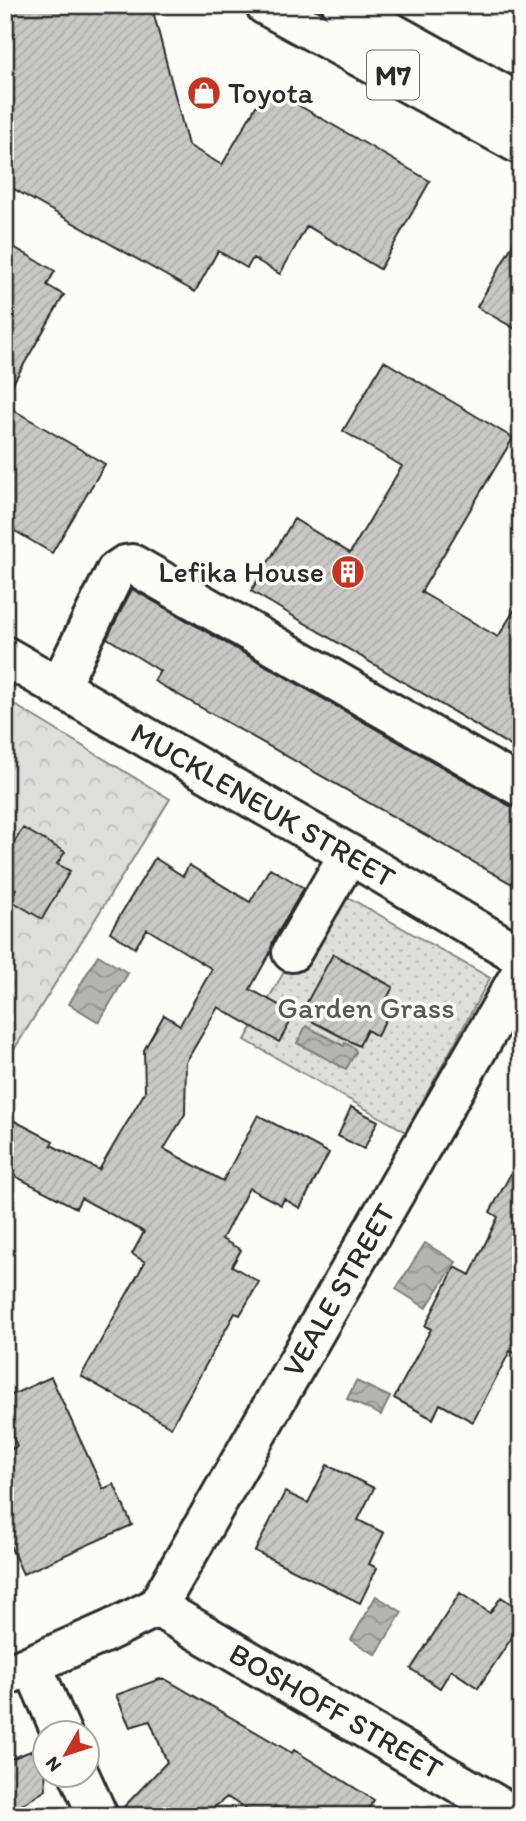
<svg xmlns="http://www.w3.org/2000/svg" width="526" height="1821" font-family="Itim,sans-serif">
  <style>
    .forest { fill: url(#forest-crowns); stroke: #858482; stroke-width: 2 }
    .garden { fill: url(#garden-dots); stroke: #858482; stroke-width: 2 }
    .water { fill: url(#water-waves); stroke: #7e7d7b; stroke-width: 2 }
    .building { fill: url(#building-hatch); stroke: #2b2b2b; stroke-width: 2 }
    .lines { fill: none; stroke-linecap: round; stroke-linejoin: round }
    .minor-casing { stroke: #2b2b2b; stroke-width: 44 }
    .major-casing { stroke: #2b2b2b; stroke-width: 44 }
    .minor { stroke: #fdfcf7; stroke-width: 38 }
    .major { stroke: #fdfcf7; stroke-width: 38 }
    .labels { text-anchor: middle; stroke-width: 7; stroke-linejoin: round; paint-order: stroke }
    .shield { fill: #fdfcf7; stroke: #6a6a68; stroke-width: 2 }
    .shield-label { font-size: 28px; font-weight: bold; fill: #2b2b2b }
    .poi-label { font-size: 30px; fill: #2b2b2b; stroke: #fdfcf7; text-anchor: start }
    .street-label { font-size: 30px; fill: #2b2b2b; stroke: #fdfcf7 }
    .park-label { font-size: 30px; fill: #585857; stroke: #fdfcf7 }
  </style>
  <defs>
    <pattern id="forest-crowns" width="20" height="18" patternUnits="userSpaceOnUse" patternTransform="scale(1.75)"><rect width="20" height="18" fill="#dfdeda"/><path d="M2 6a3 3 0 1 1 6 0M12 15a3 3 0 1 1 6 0" fill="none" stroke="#c0bfbb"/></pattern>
    <pattern id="garden-dots" width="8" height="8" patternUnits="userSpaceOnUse" patternTransform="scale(1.75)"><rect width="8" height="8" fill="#dfdeda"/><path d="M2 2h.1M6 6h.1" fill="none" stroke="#c0bfbb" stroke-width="1.8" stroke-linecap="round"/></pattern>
    <pattern id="water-waves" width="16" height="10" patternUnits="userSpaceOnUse" patternTransform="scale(1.75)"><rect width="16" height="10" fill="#b5b4b1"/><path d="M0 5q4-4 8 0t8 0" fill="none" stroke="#939390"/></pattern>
    <pattern id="building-hatch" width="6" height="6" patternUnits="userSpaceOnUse" patternTransform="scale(1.75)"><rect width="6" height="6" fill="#c9c8c4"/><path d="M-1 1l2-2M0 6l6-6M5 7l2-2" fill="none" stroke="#adaca9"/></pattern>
  </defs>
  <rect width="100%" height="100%" fill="#fdfcf7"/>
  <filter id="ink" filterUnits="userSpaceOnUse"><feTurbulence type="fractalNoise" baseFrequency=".0143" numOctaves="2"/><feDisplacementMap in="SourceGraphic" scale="14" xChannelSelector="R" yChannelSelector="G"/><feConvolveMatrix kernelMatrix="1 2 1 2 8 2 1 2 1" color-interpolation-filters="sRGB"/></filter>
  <g filter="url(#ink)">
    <path class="forest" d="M5 699 170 799 5 1064Z"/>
    <path class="garden" d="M332 888 490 978 406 1132 245 1040Z"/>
    <path class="water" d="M98 955 128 973 99 1022 69 1004Z
      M306 1026 344 1046 345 1043 354 1048 356 1052 346 1069 297 1043Z
      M425 1243 456 1262 426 1308 396 1289Z
      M356 1381 390 1397 381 1415 347 1399Z
      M376 1596 402 1612 376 1655 351 1640Z"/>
    <path class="building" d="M5 5H138L154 15 188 145 222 165 267 87 430 181 380 269 307 226 280 274 253 258 247 268 218 251 195 292 5 184Z
      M521 230V332L477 307Z
      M5 242 55 271 47 285 64 295 5 397Z
      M384 361 513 438 421 592 498 637 521 599V752L251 591 294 519 350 553 402 466 343 431Z
      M5 405 105 464 52 553 5 525Z
      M132 589 510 806 521 809V889L154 681 160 671 107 638Z
      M23 828 65 852 57 864 70 871 42 919 10 900 16 889 5 882V858Z
      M155 858 183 876 189 865 250 902 270 868 304 888 273 941 270 953 250 989 295 1014 279 1042 218 1007 186 1062 185 1114 164 1149 223 1181 258 1115 329 1153 300 1208 284 1199 281 1205 249 1188 222 1239 241 1250 232 1266 259 1282 240 1315 235 1313 171 1427 81 1376 145 1262 132 1254 144 1232 81 1198 76 1208 5 1171V1116L53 1141 51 1145 99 1170 145 1092 144 1050 164 1015 180 1025 212 969 147 929 135 948 110 932Z
      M333 954 393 987 387 998 395 1002 377 1036 367 1030 359 1046 300 1015Z
      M351 1107 378 1121 364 1149 338 1136Z
      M521 1155V1356L510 1351 473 1422 440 1404 433 1419 394 1398 431 1329 425 1326 455 1267 470 1275 498 1217 490 1212Z
      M51 1377 103 1489 114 1484 132 1525 23 1574 5 1535V1452L17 1446 5 1420V1398Z
      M327 1465 374 1488 358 1520 384 1533 369 1564 377 1568 360 1603 255 1551 285 1492 308 1503Z
      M460 1593 490 1613 501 1597 521 1610V1624L478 1688 451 1670 440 1688 411 1669Z
      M160 1679H165L292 1753 294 1750 374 1800 364 1816H291L275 1806 269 1816H257L227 1797 203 1816H119V1812L167 1762 150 1721 130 1727 116 1695Z
      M44 1746 46 1790 5 1815V1761Z"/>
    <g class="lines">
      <g class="minor-casing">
        <path id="minor" d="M5 656 349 854 521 956
          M57 687 65 675 116 571 125 565 132 564 521 787
          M292 952 349 854
          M157 1607 515 1816
          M32 1665 62 1734
          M5 1676 106 1632 157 1607 521 973
          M80 1776 98 1816"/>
      </g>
      <g class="major-casing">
        <path id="major" d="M265 5 521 145
          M342 5 521 104"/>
      </g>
      <use href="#minor" class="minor"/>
      <use href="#major" class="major"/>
    </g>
  </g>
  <defs>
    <g id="shop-disc" transform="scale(1.75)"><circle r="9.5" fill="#c8321e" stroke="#fdfcf7"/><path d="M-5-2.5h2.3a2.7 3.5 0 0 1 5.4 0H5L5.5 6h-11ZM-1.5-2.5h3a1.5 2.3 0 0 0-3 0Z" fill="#fff"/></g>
    <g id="building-disc" transform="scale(1.75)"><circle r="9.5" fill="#c8321e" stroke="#fdfcf7"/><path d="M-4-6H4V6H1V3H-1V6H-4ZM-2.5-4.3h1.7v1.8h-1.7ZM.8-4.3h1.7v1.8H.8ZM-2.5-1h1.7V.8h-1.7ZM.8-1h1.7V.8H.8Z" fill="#fff"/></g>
  </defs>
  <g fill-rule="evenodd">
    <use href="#shop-disc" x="204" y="93"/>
    <use href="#building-disc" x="348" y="572"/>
  </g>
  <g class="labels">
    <rect class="shield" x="367" y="50.5" width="52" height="49" rx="5"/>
    <g class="shield-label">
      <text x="393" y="85">M7</text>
    </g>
    <g class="poi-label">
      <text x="228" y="103">Toyota</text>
      <text x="324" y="582" text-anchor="end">Lefika House</text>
    </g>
    <g class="street-label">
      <text transform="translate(263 805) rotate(30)" y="10">MUCKLENEUK STREET</text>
      <text transform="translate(339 1290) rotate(-60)" y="10">VEALE STREET</text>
      <text transform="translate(336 1711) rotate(30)" y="10">BOSHOFF STREET</text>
    </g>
    <g class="park-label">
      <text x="366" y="1018">Garden Grass</text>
    </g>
  </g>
  <rect width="526" height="1821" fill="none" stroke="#fdfcf7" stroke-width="28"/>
  <rect x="14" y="14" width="498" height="1793" fill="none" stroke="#2b2b2b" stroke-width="2.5" filter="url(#ink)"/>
  <g transform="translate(66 1754) rotate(231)"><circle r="33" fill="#fdfcf7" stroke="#a9a8a5" stroke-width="2"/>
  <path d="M0-5L12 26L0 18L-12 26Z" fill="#c8321e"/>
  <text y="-10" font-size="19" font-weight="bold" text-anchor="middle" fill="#2b2b2b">N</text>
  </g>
</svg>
